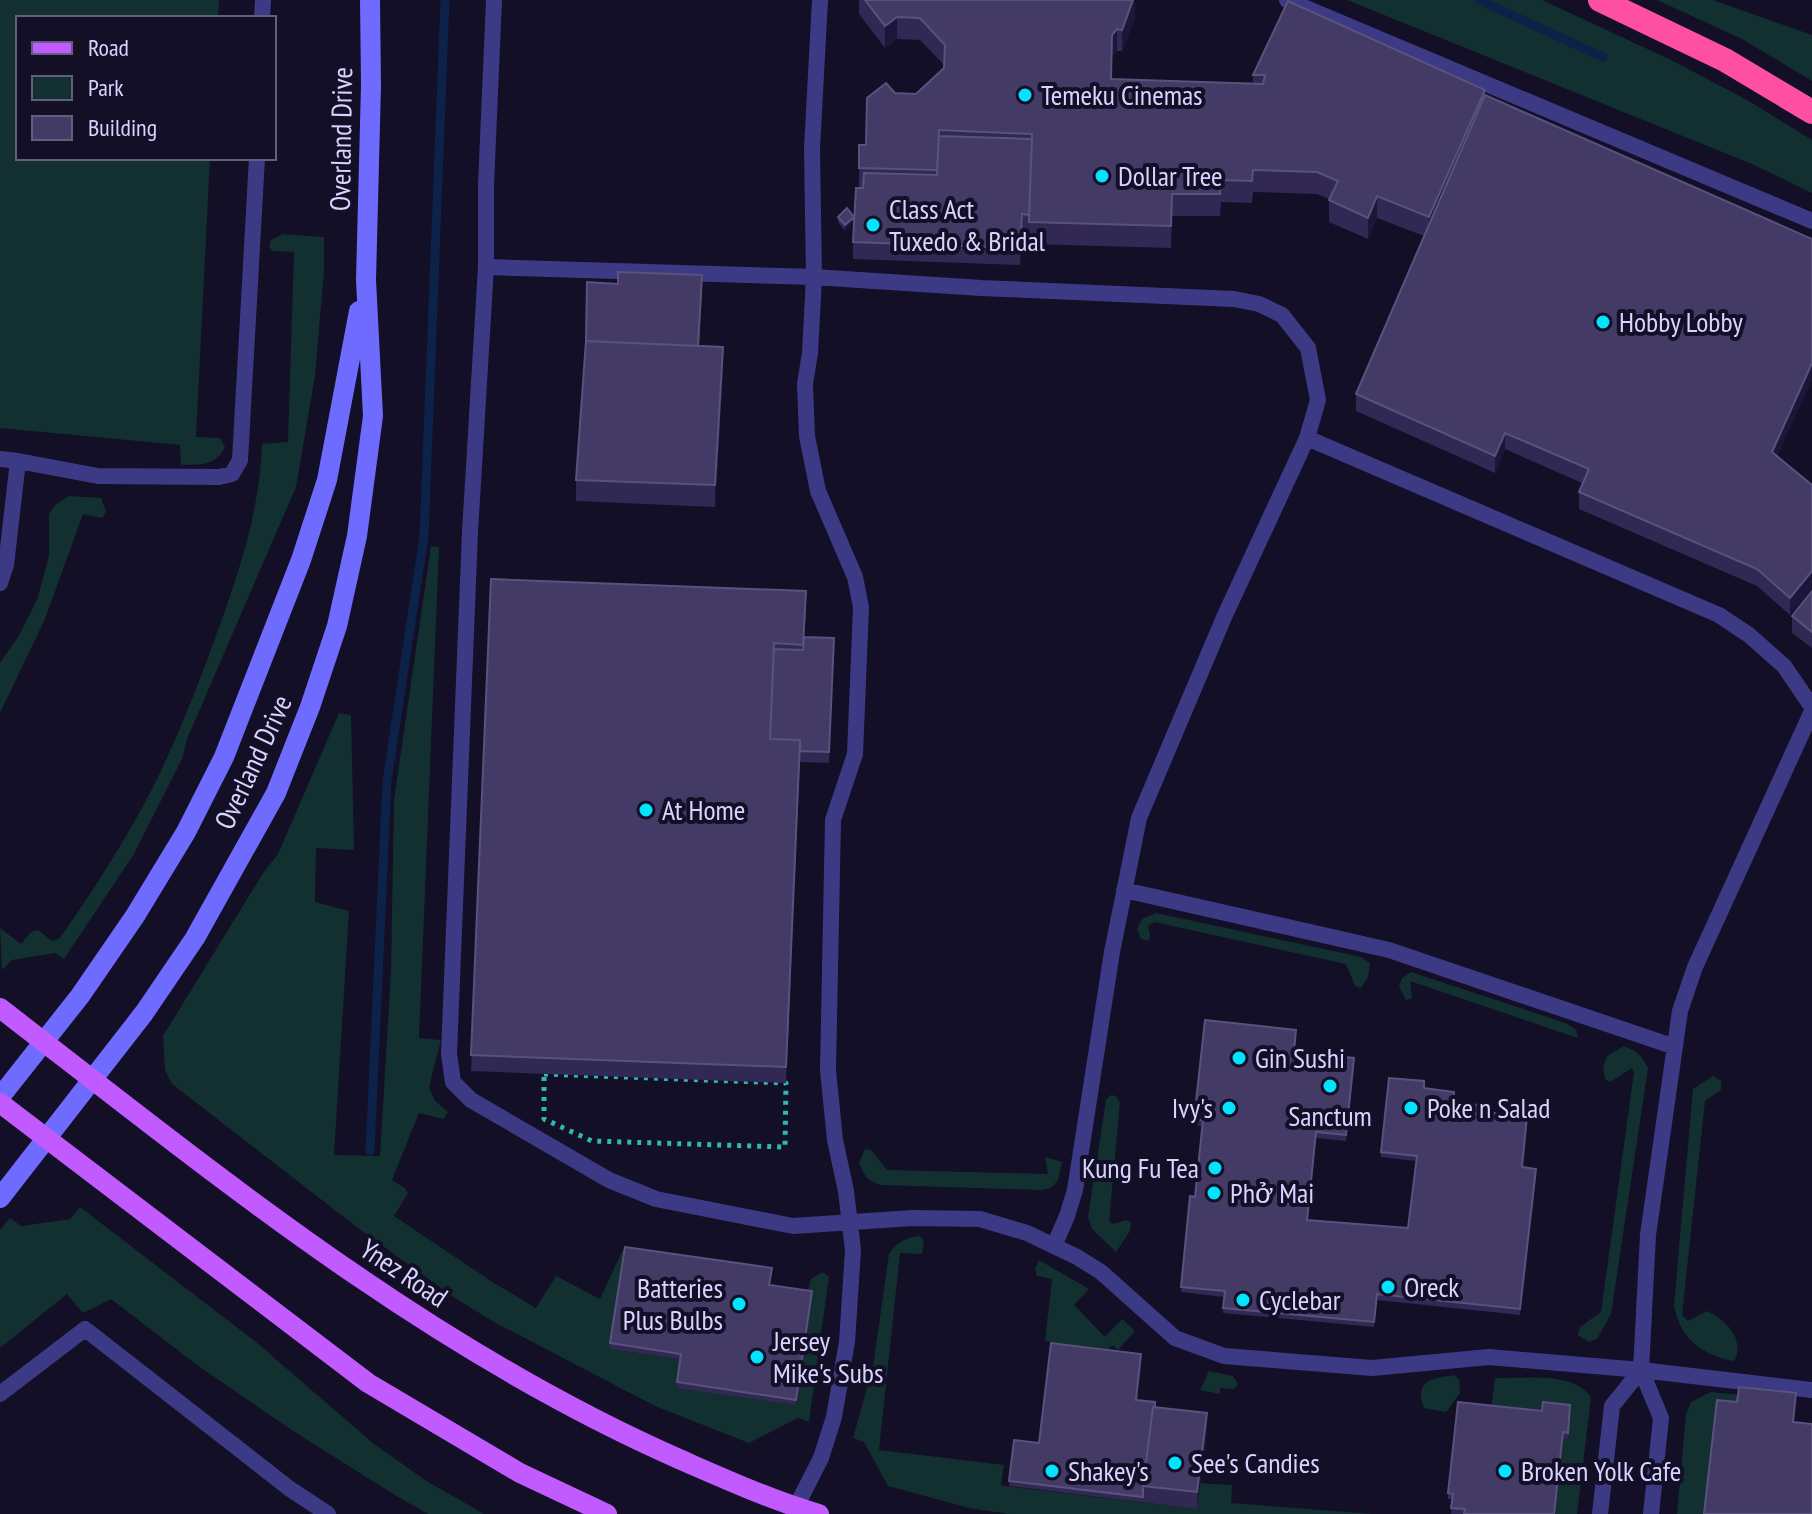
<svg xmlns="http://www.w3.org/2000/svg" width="1812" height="1514" font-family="'PT Sans Narrow',sans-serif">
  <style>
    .green { fill: #12302f }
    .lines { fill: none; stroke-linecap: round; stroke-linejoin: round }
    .stream { stroke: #0c2248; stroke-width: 9 }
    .path { stroke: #2fb8b0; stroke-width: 5; stroke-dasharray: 4 6; stroke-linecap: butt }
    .service { stroke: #3d3a85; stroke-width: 16 }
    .secondary { stroke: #6f6bff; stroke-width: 20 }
    .primary { stroke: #c25bff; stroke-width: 20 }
    .motorway { stroke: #ff4fa3; stroke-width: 24 }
    .wall { fill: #312854 }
    .shaded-wall { fill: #1d163a }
    .building { fill: #433a66; stroke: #5a527e; stroke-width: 2 }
    .poi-dot { fill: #00e5ff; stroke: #130f26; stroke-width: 3 }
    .labels { text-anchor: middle; stroke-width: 8; stroke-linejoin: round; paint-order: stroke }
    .poi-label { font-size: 28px; fill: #d9d4ff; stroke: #130f26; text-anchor: start }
    .street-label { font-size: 28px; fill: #d9d4ff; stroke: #130f26 }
  </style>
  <rect width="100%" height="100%" fill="#130f26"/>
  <path class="green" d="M0 0H219L218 18H18V158H210L196 437 220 438 225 447C215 467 200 464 181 465L180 445 0 428Z
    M1347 0H1542L1671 60 1749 101 1812 140V193L1752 164Z
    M1657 0H1713L1812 35V81L1742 39Z
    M283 234 324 237V271L315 376 296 487 187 739 182 759 134 854 64 959 55 953 12 960 2 970 0 928 21 944 31 932 38 930 52 941 60 938C95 888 129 835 156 781 181 730 202 675 221 622 242 563 260 506 262 444L288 442 294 252 272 251 269 246 271 240Z
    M69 496 101 498 106 512 102 518 83 514 45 619 0 713V663L18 637 37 600 49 556V514L55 505Z
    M431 546 439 547 419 1038 441 1040 429 1087 435 1101 448 1112 444 1119 419 1113 392 1180 405 1188 408 1193 394 1216 494 1283 536 1308 556 1276 600 1299 623 1249 625 1253 610 1349 681 1359 795 1405 812 1297 806 1296 811 1279 822 1272 829 1276 809 1422 798 1418 749 1443 655 1406 494 1322 455 1298 358 1228 172 1084 165 1070 163 1036 263 873 278 854 339 713 351 715 354 850 316 848 315 902 349 911 334 1155 380 1156 391 972 394 800Z
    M1156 913 1361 957 1370 963 1368 977 1361 988 1355 986 1346 964 1154 922 1148 926 1150 937 1148 941 1141 939 1137 929 1142 919Z
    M1411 972 1568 1024 1576 1030 1578 1038 1410 981 1412 998 1406 1000 1399 986 1402 978Z
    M1624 1046C1637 1051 1642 1056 1648 1068L1611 1314 1597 1339 1589 1342 1578 1335 1580 1327 1601 1312 1634 1072 1632 1068 1610 1082 1605 1079 1603 1067 1607 1056Z
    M1713 1076 1721 1081V1090L1705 1101 1682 1315 1688 1321 1707 1311C1726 1319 1746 1341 1734 1361 1702 1355 1680 1339 1674 1305L1693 1089Z
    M1111 1095 1116 1096 1120 1102 1109 1221 1113 1224 1126 1220 1131 1223 1130 1231 1116 1252 1092 1229 1088 1217 1106 1100Z
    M865 1149 871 1150 887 1170 1048 1174 1045 1157 1062 1162 1058 1180 1051 1188 1042 1190 881 1185C868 1181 864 1176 859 1163Z
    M80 1207 256 1342 374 1444 425 1480 484 1514H428L398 1497 290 1429 197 1365 111 1299 83 1313 67 1294 0 1348V1230L10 1218 21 1226 70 1219Z
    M920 1236 924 1242 922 1254 900 1253 879 1450 1004 1465 1001 1485 1005 1486 1197 1509 1200 1483 1232 1485 1231 1503 1373 1514H1009L969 1508 888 1486 864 1442 853 1438 873 1367 889 1254C897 1242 906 1237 920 1236Z
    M1039 1260 1089 1289 1074 1305 1105 1337 1122 1319 1135 1331 1118 1350 1113 1345 1108 1349 1045 1341 1052 1279 1037 1276 1035 1269Z
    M1209 1371 1233 1376 1238 1384 1234 1389 1220 1388V1394L1200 1390Z
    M1454 1375 1459 1379 1460 1393 1446 1412 1424 1408C1413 1381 1433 1378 1454 1375Z
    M1495 1378C1525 1379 1572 1371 1591 1397L1577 1514H1554L1563 1438H1568L1542 1417 1491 1411Z
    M1711 1392 1740 1395 1706 1514H1677L1686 1414 1691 1402Z"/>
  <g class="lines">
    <path class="stream" d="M1479 0 1603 57
      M370 1151 387 781 424 536 445 0"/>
    <path class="path" d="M544 1074 786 1083 785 1147 592 1141 544 1119Z"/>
    <path class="service" d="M494 0 486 185V267L814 277 981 288 1234 299 1259 304 1282 315 1308 348 1318 400 1307 438 1225 615 1139 818 1112 952 1075 1190 1067 1216 1054 1246
      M1287 0 1812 221
      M262 18 263 0
      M486 267 470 532 449 1054 453 1082 471 1100 609 1180 656 1199 793 1226 913 1218 980 1219 1027 1233 1077 1257 1101 1272 1175 1338 1224 1356 1372 1368 1489 1357 1641 1370 1812 1390
      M1307 438 1719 615 1749 635 1784 666 1812 707
      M0 459 18 461 6 565 0 583
      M18 461 98 476 219 477 232 474 240 460 257 158
      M1124 890 1389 950 1675 1047
      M0 1394 85 1329 290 1489 328 1514
      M796 1507 821 1458 834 1417 847 1342 853 1250 846 1191 835 1140 828 1070 833 820 855 754 861 607 855 577 818 491 807 436 805 384 810 353 814 277 812 149 820 0
      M1600 1514 1612 1406 1641 1370
      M1651 1514 1661 1418 1641 1370 1648 1235 1680 1011 1695 967 1812 711"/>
    <path class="secondary" d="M0 1097 80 996 135 916 186 832 224 757 301 560 327 480 359 311
      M0 1198 144 1013 195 938 276 793 310 707 337 626 357 536 373 416 366 280 371 85 370 0"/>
    <path class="primary" d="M0 1008C215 1174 427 1348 679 1459 725 1479 771 1500 819 1514
      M0 1103 368 1383 520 1473 607 1514"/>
    <path class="motorway" d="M1600 0 1725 60 1812 112"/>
  </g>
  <path class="wall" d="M859 0H1135V18L1122 51H1117L1112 57V79L1253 83V75L1288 1 1485 95 1778 456 1812 485 1790 615 1757 586 1579 509V492L1582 483 1505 449 1495 473 1356 411V394L1424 236 1377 218 1368 239 1329 222V199L1317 194 1253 192 1252 203 1221 202 1220 216H1172L1171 248 1029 244V231H1022L1020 265 853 259V242L859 188V145H866L895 93 916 94 944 68V65L920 40 897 39 885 48 859 14Z
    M847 208 845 231 838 222V217Z
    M702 292 699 346 723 369 715 507 576 501V480L586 341Z
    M491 579 806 608 804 637 834 638 829 763 800 762V759L786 1083 471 1071Z
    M1812 591V648L1792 633V616Z
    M1295 1052 1354 1058 1346 1141 1316 1138 1308 1220 1408 1228 1416 1161 1381 1157V1152L1424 1089 1454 1102 1527 1122 1522 1167 1536 1174 1520 1315 1377 1300 1374 1327 1223 1313 1224 1297 1181 1292 1195 1197 1202 1126 1194 1125V1120Z
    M772 1274 770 1285 812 1297 796 1405 677 1388 680 1359 610 1349V1343Z
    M1141 1360 1136 1400 1207 1429 1197 1509 1009 1486V1481L1039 1443Z
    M1570 1405 1568 1439 1563 1438 1554 1514H1451L1452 1499H1448V1493L1542 1411Z"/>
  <path class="shaded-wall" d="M1133 0H1135V18L1122 51V30Z
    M897 17V39L885 48V26Z
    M1117 29V51L1112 57V35Z
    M1485 90V111L1429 238V217Z
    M1377 196V218L1368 239V218Z
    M854 217V222L845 231V225Z
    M723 347V369L715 507V485Z
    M1812 363V380L1772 468V452Z
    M1505 433V449L1495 473V456Z
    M1812 571V588L1790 615V598Z
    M800 740V757L786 1083V1067Z
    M812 1291V1297L796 1405V1400Z
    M1207 1413V1429L1197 1509V1492Z"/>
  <path class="building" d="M865 0H1133L1122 30 1117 29 1112 35 1111 79 1263 84 1265 75H1253L1288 1 1485 90 1429 217 1377 196 1368 218 1329 200 1338 181 1317 172 1253 170 1252 181 1221 180 1220 194H1172L1171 226 1029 222 1032 134 939 130 937 170 859 168V145H866L867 98 886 83 895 93 916 94 944 68 945 45 920 18 897 17 885 26Z
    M1485 95 1812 239V363L1772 452 1812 485V571L1790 598 1757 569 1579 492 1589 469 1505 433 1495 456 1356 394Z
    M939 136 1032 139 1029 215 1022 214 1020 248 853 242 856 188H863L864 173 937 175Z
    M847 208 854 217 845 225 838 217Z
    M618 272 702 275 698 346 586 341 587 282 618 284Z
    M586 341 723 347 715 485 576 480Z
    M491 579 806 591 803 645 774 643 770 739 800 740 786 1067 471 1055Z
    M1812 591V632L1792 616Z
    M804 637 834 638 829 752 800 751V740L770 739 774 649 803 650Z
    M1205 1020 1296 1030 1294 1052 1354 1058 1346 1135 1316 1132 1307 1220 1408 1228 1417 1156 1381 1152 1389 1078 1424 1081V1088L1454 1092 1453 1102 1487 1106 1486 1112 1527 1116 1522 1167 1536 1169 1520 1309 1377 1294 1374 1322 1223 1308 1225 1291 1181 1287 1190 1196 1195 1197 1203 1120H1194Z
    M625 1247 772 1268 769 1285 812 1291 796 1400 677 1382 681 1354 610 1343Z
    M1051 1343 1141 1354 1136 1400 1155 1402V1407H1153L1143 1486V1497L1009 1481 1014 1440 1039 1443Z
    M1739 1387 1796 1393 1793 1422 1812 1424V1514H1704L1717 1400 1737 1402Z
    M1458 1402 1542 1411 1543 1402 1570 1405 1568 1433 1563 1432 1554 1514H1464L1465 1509 1451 1508 1453 1494 1448 1493Z
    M1153 1407 1207 1413 1197 1492 1143 1486Z"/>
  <g class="poi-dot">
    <circle cx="1025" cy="95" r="8"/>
    <circle cx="1102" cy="176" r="8"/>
    <circle cx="873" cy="225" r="8"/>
    <circle cx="1603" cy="322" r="8"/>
    <circle cx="646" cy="810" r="8"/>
    <circle cx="1239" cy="1058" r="8"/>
    <circle cx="1330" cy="1086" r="8"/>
    <circle cx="1229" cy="1108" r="8"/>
    <circle cx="1411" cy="1108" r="8"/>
    <circle cx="1215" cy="1168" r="8"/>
    <circle cx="1214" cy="1193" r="8"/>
    <circle cx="1388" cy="1287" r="8"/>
    <circle cx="1243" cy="1300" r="8"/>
    <circle cx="739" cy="1304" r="8"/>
    <circle cx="757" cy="1357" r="8"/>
    <circle cx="1175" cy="1463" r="8"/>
    <circle cx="1052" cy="1471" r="8"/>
    <circle cx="1505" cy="1471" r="8"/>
  </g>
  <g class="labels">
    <g class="poi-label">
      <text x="1041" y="105">Temeku Cinemas</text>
      <text x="1118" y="186">Dollar Tree</text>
      <text x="889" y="219">Class Act<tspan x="889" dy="32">Tuxedo &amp; Bridal</tspan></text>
      <text x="1619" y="332">Hobby Lobby</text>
      <text x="662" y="820">At Home</text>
      <text x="1255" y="1068">Gin Sushi</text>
      <text x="1213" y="1118" text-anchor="end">Ivy's</text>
      <text x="1427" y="1118">Poke n Salad</text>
      <text x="1330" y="1126" text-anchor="middle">Sanctum</text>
      <text x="1199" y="1178" text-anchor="end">Kung Fu Tea</text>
      <text x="1230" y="1203">Phở Mai</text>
      <text x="1404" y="1297">Oreck</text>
      <text x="723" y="1298" text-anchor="end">Batteries<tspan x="723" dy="32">Plus Bulbs</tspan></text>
      <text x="1259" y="1310">Cyclebar</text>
      <text x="773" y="1351">Jersey<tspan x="773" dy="32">Mike's Subs</tspan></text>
      <text x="1191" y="1473">See's Candies</text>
      <text x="1068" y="1481">Shakey's</text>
      <text x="1521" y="1481">Broken Yolk Cafe</text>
    </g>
    <g class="street-label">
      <text transform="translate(341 139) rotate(-89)" y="10">Overland Drive</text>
      <text transform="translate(253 762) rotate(-65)" y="10">Overland Drive</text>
      <text transform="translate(404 1273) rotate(34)" y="10">Ynez Road</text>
    </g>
  </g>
  <rect x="16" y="16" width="260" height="144" fill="#130f26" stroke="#625e7d" stroke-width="2"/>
  <rect x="32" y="42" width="40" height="12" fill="#c25bff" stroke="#625e7d" stroke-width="2"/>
  <text x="88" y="56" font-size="24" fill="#d9d4ff">Road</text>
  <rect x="32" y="76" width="40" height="24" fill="#12302f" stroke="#625e7d" stroke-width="2"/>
  <text x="88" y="96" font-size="24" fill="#d9d4ff">Park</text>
  <rect x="32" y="116" width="40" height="24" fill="#433a66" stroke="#625e7d" stroke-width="2"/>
  <text x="88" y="136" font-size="24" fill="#d9d4ff">Building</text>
</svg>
